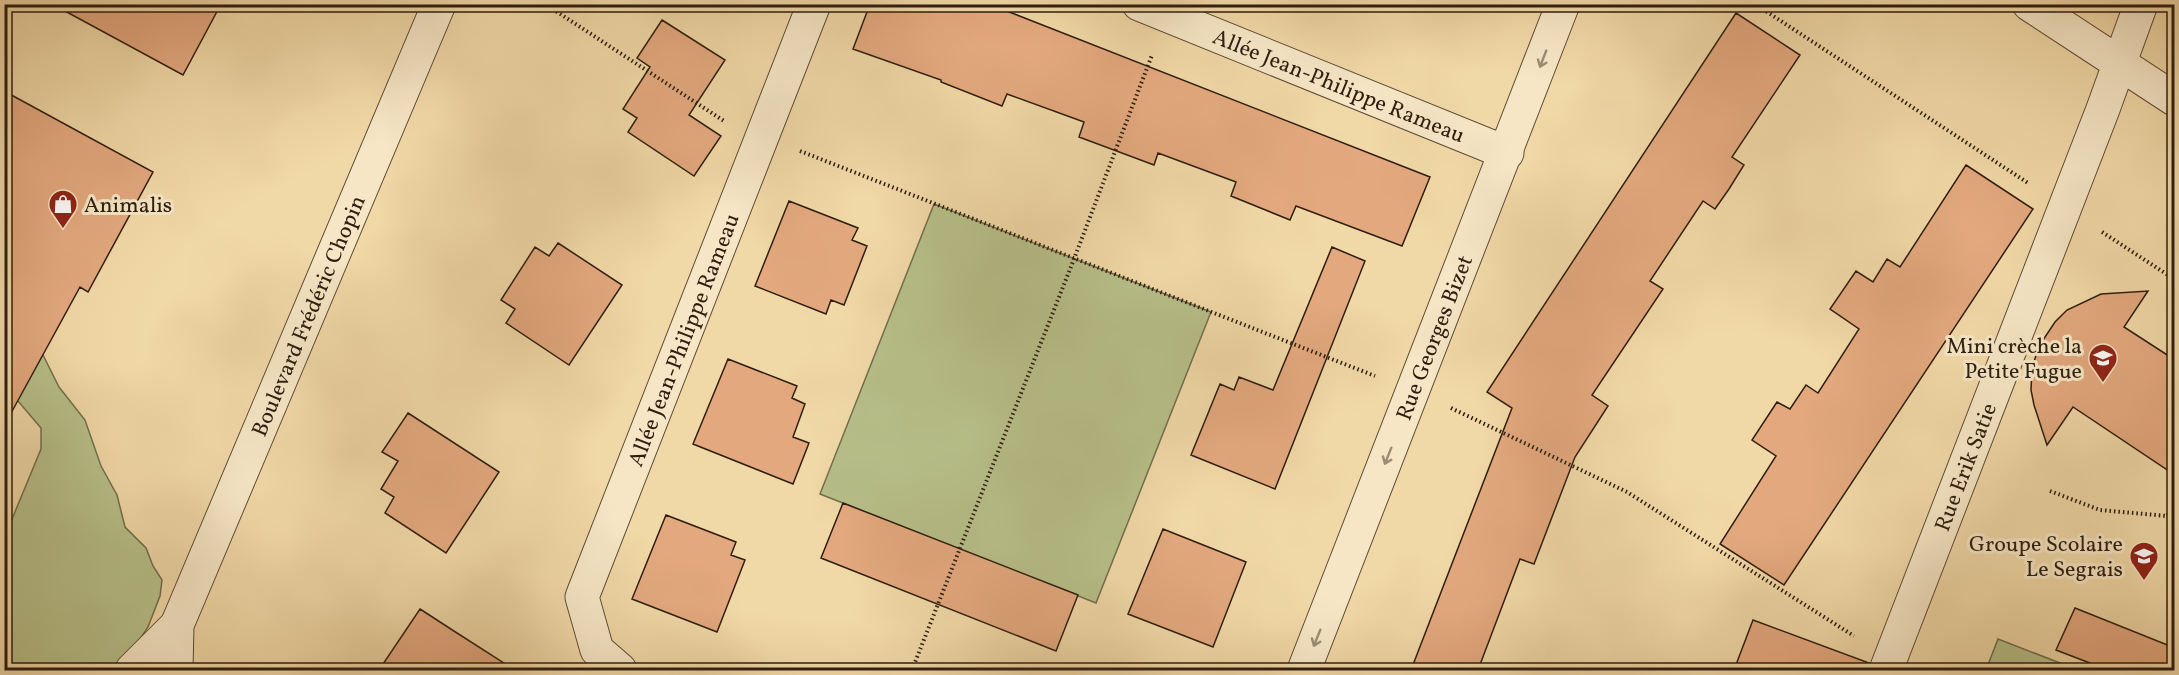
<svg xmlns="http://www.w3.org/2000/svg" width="2179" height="675" font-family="Vollkorn,serif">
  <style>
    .green { fill: #b7bf89; stroke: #726e4c; stroke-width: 1.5 }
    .building { fill: #e3a87e; stroke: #2e1e10; stroke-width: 1.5 }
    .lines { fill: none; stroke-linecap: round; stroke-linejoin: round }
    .minor-casing { stroke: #5f4c36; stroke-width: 35 }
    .path { stroke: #2e1e10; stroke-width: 4; stroke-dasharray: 1.5 3; stroke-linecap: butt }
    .minor { stroke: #f6e6c6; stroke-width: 33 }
    .oneway { stroke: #9c8c74 }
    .labels { text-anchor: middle; stroke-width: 6; stroke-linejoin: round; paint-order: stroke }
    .street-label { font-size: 22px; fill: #2e1e10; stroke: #f6e6c6 }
    .poi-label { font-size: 22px; fill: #2e1e10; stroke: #f6e6c6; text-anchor: end }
  </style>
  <rect width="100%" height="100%" fill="#f1d8a7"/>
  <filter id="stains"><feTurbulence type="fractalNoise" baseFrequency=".00333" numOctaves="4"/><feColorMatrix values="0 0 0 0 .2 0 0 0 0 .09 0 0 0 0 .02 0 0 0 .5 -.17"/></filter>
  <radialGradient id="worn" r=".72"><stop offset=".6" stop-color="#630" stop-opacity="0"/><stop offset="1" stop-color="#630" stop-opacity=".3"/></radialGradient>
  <path class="green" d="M934 204 1211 312 1096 603 820 494Z
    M4 334 43 355 59 387 85 420 101 466 117 495 125 527 146 548 153 566 162 580 160 596 148 627 122 666 114 670H5V536L41 449V428L12 394Z
    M1998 639 2078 670H1986Z"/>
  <path class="building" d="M52 4H221L183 75Z
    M870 4H989L1430 177 1402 246 1296 206 1290 220 1231 196 1236 182 1158 153 1154 165 1079 137 1084 122 1007 94 1002 106 941 82V80L853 49Z
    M1736 13 1800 55 1732 157 1744 165 1729 189 1715 209 1703 201 1650 281 1663 289 1592 395 1608 406 1575 457 1534 564 1520 559 1478 670H1411L1512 408 1487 392Z
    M662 20 725 60 689 115 721 136 694 176 628 132 637 118 623 109 650 67 637 58Z
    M4 91 153 172 88 292 80 287 4 426Z
    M1966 165 2033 209 1784 585 1720 544 1776 456 1752 440 1777 402 1790 409 1806 385 1818 393 1859 329 1830 309 1856 271 1873 282 1887 259 1900 267Z
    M789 201 858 228 852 240 867 246 844 305 831 300 826 314 755 286Z
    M558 243 622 285 569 365 506 323 515 309 501 300 535 247 549 256Z
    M1332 247 1365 261 1275 489 1191 455 1220 384 1234 390 1239 377 1273 390Z
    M2148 291 2124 327 2175 360V475L2073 407 2047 445 2034 405 2031 390 2032 368 2039 346 2055 322 2067 310 2101 294Z
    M728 359 797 386 792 398 805 404 793 437 809 443 793 484 693 444Z
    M408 413 499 472 446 553 385 513 394 497 381 489 398 461 382 452Z
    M843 503 1078 595 1056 651 821 558Z
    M666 515 736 542 731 555 745 560 717 632 632 599Z
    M1163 529 1246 562 1213 647 1128 614Z
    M2075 608 2175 648V670H2108L2056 650Z
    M420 609 457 633 515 670H379Z
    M1753 620 1869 663 1868 670H1734Z"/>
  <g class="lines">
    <g class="minor-casing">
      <g id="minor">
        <path id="s1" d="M1139 4 1507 153"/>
        <path d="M2029 4 2174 99"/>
        <path d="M132 670 177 625"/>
        <path id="s2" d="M176 670 177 625 439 4"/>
        <path id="s3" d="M620 670 597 650 582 597 814 4"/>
        <path id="s4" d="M1304 670 1563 4"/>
        <path id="s5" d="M1886 670 2103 109 2141 4"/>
      </g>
    </g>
    <path class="path" d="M545 4 724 121
      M1755 4 2028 183
      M800 151 1375 376
      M2102 232 2174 279
      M1451 408 1627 492 1854 636
      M2050 491 2100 510 2167 516 2174 505
      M912 670 1074 259 1152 55"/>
    <use href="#minor" class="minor"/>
  </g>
  <defs><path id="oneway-shaft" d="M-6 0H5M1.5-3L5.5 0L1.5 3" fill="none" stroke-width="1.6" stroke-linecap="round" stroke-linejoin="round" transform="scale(1.5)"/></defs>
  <g class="oneway">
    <use href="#oneway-shaft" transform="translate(1543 59) rotate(111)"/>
    <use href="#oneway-shaft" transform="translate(1388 456) rotate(112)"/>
    <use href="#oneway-shaft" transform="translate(1317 638) rotate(112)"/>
  </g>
  <defs>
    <g id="shop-pin" transform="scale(1.5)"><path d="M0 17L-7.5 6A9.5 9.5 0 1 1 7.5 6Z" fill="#8f2418" stroke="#f6e6c6"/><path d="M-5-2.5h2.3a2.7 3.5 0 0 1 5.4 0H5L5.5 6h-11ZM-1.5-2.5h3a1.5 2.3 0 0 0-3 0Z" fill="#fff"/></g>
    <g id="school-pin" transform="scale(1.5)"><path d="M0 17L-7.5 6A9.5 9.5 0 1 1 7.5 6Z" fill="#8f2418" stroke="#f6e6c6"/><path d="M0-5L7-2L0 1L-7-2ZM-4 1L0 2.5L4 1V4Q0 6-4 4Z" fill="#fff"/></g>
  </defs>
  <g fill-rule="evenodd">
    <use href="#shop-pin" x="63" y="204"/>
    <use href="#school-pin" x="2103" y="358"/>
    <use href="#school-pin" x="2144" y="556"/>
  </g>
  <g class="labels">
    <g class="street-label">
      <text dy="8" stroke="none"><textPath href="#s1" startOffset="216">Allée Jean-Philippe Rameau</textPath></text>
      <text dy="8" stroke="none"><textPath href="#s2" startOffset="381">Boulevard Frédéric Chopin</textPath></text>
      <text dy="8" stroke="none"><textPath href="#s4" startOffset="357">Rue Georges Bizet</textPath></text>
      <text dy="8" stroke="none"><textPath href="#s3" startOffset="362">Allée Jean-Philippe Rameau</textPath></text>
      <text dy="8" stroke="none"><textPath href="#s5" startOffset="218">Rue Erik Satie</textPath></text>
    </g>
    <g class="poi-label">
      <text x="84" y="212" text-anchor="start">Animalis</text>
      <text x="2082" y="353">Mini crèche la<tspan x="2082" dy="25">Petite Fugue</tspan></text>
      <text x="2123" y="551">Groupe Scolaire<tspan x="2123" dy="25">Le Segrais</tspan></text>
    </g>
  </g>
  <rect width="2179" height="675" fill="none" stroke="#f1d8a7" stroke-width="24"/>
  <rect x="6" y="6" width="2167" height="663" fill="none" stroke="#2e1e10" stroke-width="3"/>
  <rect x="12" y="12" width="2155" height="651" fill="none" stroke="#2e1e10" stroke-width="1.5"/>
  <rect width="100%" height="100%" filter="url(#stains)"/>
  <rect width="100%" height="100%" fill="url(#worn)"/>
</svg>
